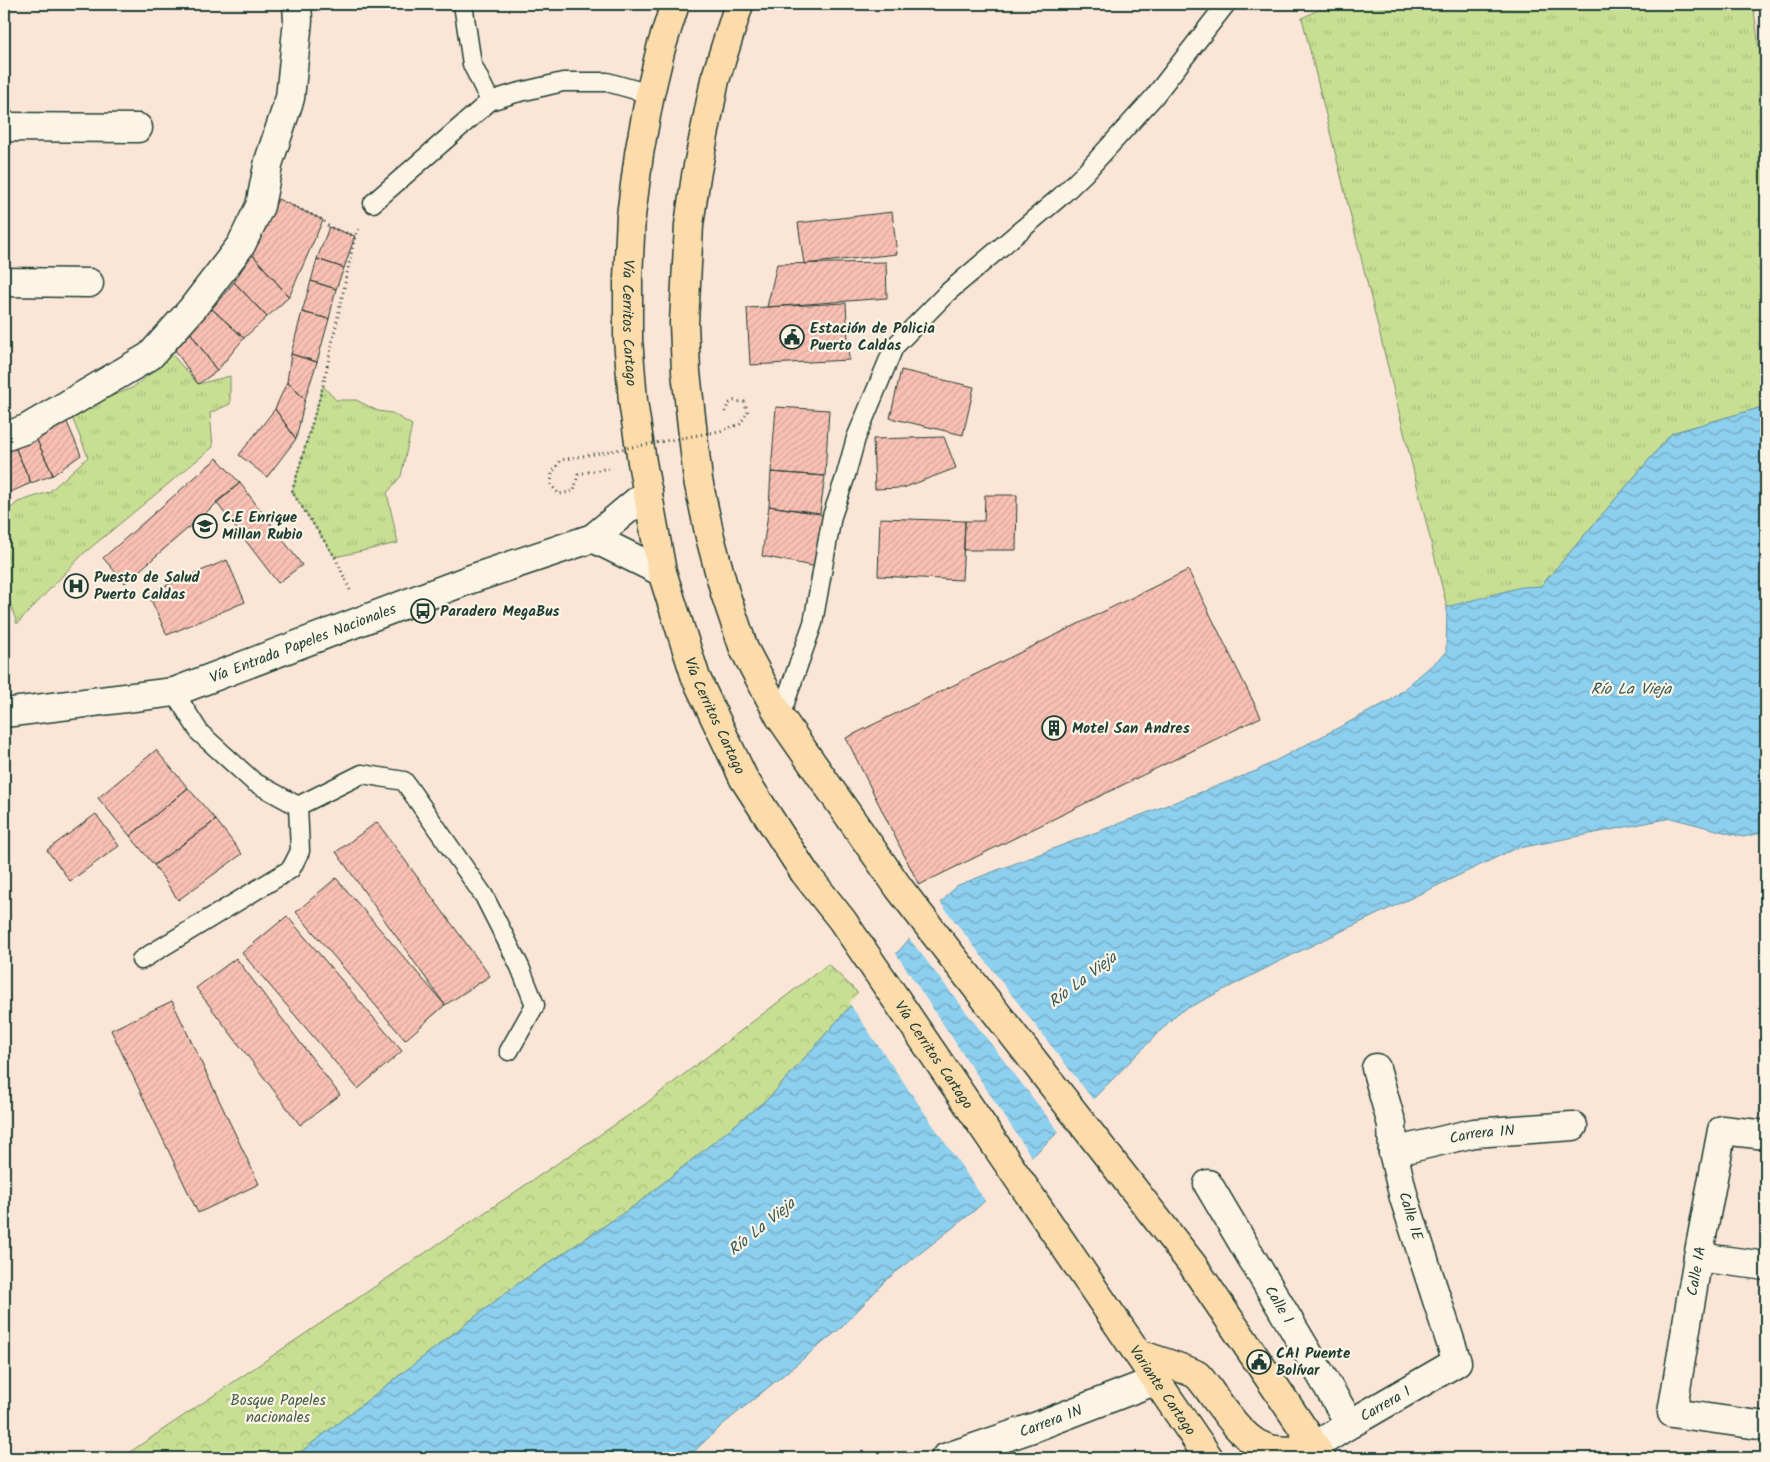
<svg xmlns="http://www.w3.org/2000/svg" width="1770" height="1462" font-family="Kalam,sans-serif">
  <style>
    .grass { fill: url(#grass-tufts); stroke: #748e64 }
    .forest { fill: url(#forest-crowns); stroke: #748e64 }
    .water { fill: url(#water-waves); stroke: #6195a4 }
    .pier { fill: #fbe5d6 }
    .building { fill: url(#building-hatch); stroke: #1f3d34 }
    .lines { fill: none; stroke-linecap: round; stroke-linejoin: round }
    .service-casing { stroke: #1f3d34; stroke-width: 21 }
    .minor-casing { stroke: #1f3d34; stroke-width: 31 }
    .trunk-casing { stroke: #1f3d34; stroke-width: 31 }
    .path { stroke: #1f3d34; stroke-width: 3; stroke-dasharray: 1 4; stroke-linecap: butt }
    .service { stroke: #fcf5e5; stroke-width: 18 }
    .minor { stroke: #fcf5e5; stroke-width: 28 }
    .trunk { stroke: #fddcac; stroke-width: 28 }
    .path-bridge { stroke: #1f3d34; stroke-width: 3; stroke-dasharray: 1 4; stroke-linecap: butt }
    .labels { text-anchor: middle; stroke-width: 4.5; stroke-linejoin: round; paint-order: stroke }
    .street-label { font-size: 15px; fill: #1f3d34; stroke: #fcf5e5 }
    .poi-label { font-size: 15px; font-weight: bold; fill: #1f3d34; stroke: #fcf5e5; text-anchor: start }
    .park-label { font-size: 15px; fill: #415d47; stroke: #fcf5e5 }
    .water-label { font-size: 16px; font-style: italic; fill: #355a59; stroke: #fcf5e5 }
  </style>
  <defs>
    <pattern id="grass-tufts" width="24" height="20" patternUnits="userSpaceOnUse" patternTransform="scale(1.25)"><rect width="24" height="20" fill="#c8de93"/><path d="M3 7l-1-3M5 7V3M7 7l1-3M15 17l-1-3M17 17v-4M19 17l1-3" fill="none" stroke="#abbf7f"/></pattern>
    <pattern id="forest-crowns" width="20" height="18" patternUnits="userSpaceOnUse" patternTransform="scale(1.25)"><rect width="20" height="18" fill="#c8de93"/><path d="M2 6a3 3 0 1 1 6 0M12 15a3 3 0 1 1 6 0" fill="none" stroke="#abbf7f"/></pattern>
    <pattern id="water-waves" width="16" height="10" patternUnits="userSpaceOnUse" patternTransform="scale(1.25)"><rect width="16" height="10" fill="#8dcfee"/><path d="M0 5q4-4 8 0t8 0" fill="none" stroke="#73a9c2"/></pattern>
    <pattern id="building-hatch" width="6" height="6" patternUnits="userSpaceOnUse" patternTransform="scale(1.25)"><rect width="6" height="6" fill="#fac0b3"/><path d="M-1 1l2-2M0 6l6-6M5 7l2-2" fill="none" stroke="#d6a69b"/></pattern>
  </defs>
  <rect width="100%" height="100%" fill="#fbe5d6"/>
  <filter id="ink" filterUnits="userSpaceOnUse"><feTurbulence type="fractalNoise" baseFrequency=".02" numOctaves="2"/><feDisplacementMap in="SourceGraphic" scale="10" xChannelSelector="R" yChannelSelector="G"/><feConvolveMatrix kernelMatrix="1 2 1 2 8 2 1 2 1" color-interpolation-filters="sRGB"/></filter>
  <g filter="url(#ink)">
    <path class="grass" d="M1330 4H1753L1766 96V406L1672 433 1541 586 1447 607 1302 18Z
      M167 349 198 384 230 376V404L210 413 213 447 83 554 17 624 4 584V514L18 502 49 492 88 457 72 417 104 399 132 388 153 372Z
      M323 386 336 400H356L378 411 392 413 412 425 401 476 387 493 398 543 335 557 292 492Z"/>
    <path class="forest" d="M828 964 860 995 771 1096 637 1204 516 1285 293 1458H121L644 1105Z"/>
    <path class="water" d="M1766 406V832L1743 837 1671 818 1514 849 1292 955 1178 1013 1085 1107 974 1211 886 1280 842 1327 721 1426 687 1458H293L516 1285 637 1204 771 1096 956 886 1256 771 1391 700 1446 653 1447 607 1521 587 1541 586 1672 433Z"/>
    <path class="pier" d="M939 901 1094 1101 1060 1133 908 937Z
      M895 952 1033 1159 986 1202 849 1003Z"/>
    <path class="building" d="M278 199 323 220 289 297 252 254Z
      M892 212 897 254 804 264 798 223Z
      M329 227 355 236 344 268 317 259Z
      M252 254 289 297 267 317 234 282Z
      M317 259 344 268 336 289 311 281Z
      M886 262 887 298 767 307 777 264Z
      M311 281 336 289 329 319 302 312Z
      M234 282 267 317 244 338 212 309Z
      M846 303 849 360 750 365 747 308Z
      M212 309 244 338 217 371 190 332Z
      M302 312 329 319 317 362 291 354Z
      M190 332 217 371 198 384 175 350Z
      M291 354 317 362 305 399 287 382Z
      M901 370 974 387 963 435 890 418Z
      M287 382 305 399 296 439 275 409Z
      M776 407 829 410 825 476 771 472Z
      M275 409 296 439 267 477 239 455Z
      M66 420 81 455 53 475 35 436Z
      M35 436 53 475 31 483 15 447Z
      M944 437 956 468 903 488 875 489 873 439Z
      M15 447 31 483 4 495V452Z
      M217 458 240 483 125 583 103 558Z
      M771 472 825 476 820 513 769 506Z
      M240 483 302 565 278 583 216 502Z
      M985 495H1017L1016 550H964L965 521H984Z
      M769 506 832 516 822 568 762 556Z
      M880 518 965 521 962 580 878 576Z
      M227 560 245 602 167 635 148 593Z
      M1188 570 1261 717 919 885 846 738Z
      M156 750 188 788 130 836 98 798Z
      M188 788 216 820 154 865 130 836Z
      M96 814 119 846 70 881 47 850Z
      M216 820 242 854 178 900 154 865Z
      M377 822 490 976 445 1005 336 852Z
      M336 878 445 1005 405 1040 296 912Z
      M287 916 402 1051 358 1089 242 953Z
      M236 958 340 1095 300 1125 196 988Z
      M172 1001 259 1184 198 1213 111 1030Z"/>
    <g class="lines">
      <g class="service-casing">
        <path id="service" d="M463 4 472 64 490 101
          M373 203 490 101 516 93 563 82H607L650 94
          M174 692 200 733 254 782 298 806 362 774 404 781 484 896 520 967 535 1005 509 1051
          M780 717 813 623 832 516 845 478 856 438 894 347 947 293 1060 197 1084 174 1153 98 1226 4
          M141 960 291 869 300 851 298 806"/>
      </g>
      <g class="minor-casing">
        <g id="minor">
          <path d="M4 127 138 128"/>
          <path d="M4 282 89 283"/>
          <path d="M4 437 26 429 150 356 192 309 241 245 260 206 269 161 290 98 298 20 297 4"/>
          <path d="M593 538 662 572"/>
          <path id="s1" d="M4 713 174 692 471 579 593 538 648 492"/>
          <path d="M1766 1135 1722 1130 1698 1257 1672 1413 1766 1426"/>
          <path id="s2" d="M1393 1152 1474 1133 1573 1126"/>
          <path id="s3" d="M1208 1184 1350 1424"/>
          <path d="M1698 1257 1766 1266"/>
          <path id="s4" d="M1315 1446 1350 1424 1457 1362 1404 1198 1393 1152 1392 1125 1376 1068"/>
          <path id="s5" d="M945 1458 1035 1427 1157 1380"/>
        </g>
      </g>
      <g class="trunk-casing">
        <g id="trunk">
          <path id="s6" d="M675 4 661 48 650 94 639 154 631 216 628 278V339L633 401 642 462 662 572 696 678 744 779 804 872 842 920 1209 1458"/>
          <path d="M739 4 715 80 696 176 689 225 684 323 686 372 698 480 710 537 725 593 744 649 780 717 899 888 1192 1264 1315 1446 1321 1458"/>
          <path d="M1139 1354C1150 1358 1190 1370 1197 1375 1203 1381 1209 1390 1214 1397 1244 1437 1260 1462 1315 1446"/>
        </g>
      </g>
      <path class="path" d="M293 206 323 220 329 227 355 236
        M578 474 609 468
        M350 590 335 557 292 492 323 386 355 236 360 227"/>
      <use href="#service" class="service"/>
      <use href="#minor" class="minor"/>
      <use href="#trunk" class="trunk"/>
      <path class="path-bridge" d="M578 474 574 491 559 494 551 485 552 473 561 460 720 431 740 424 748 412 744 402 734 401 728 404 724 415"/>
    </g>
  </g>
  <defs>
    <g id="civic-ring" transform="scale(1.25)"><circle r="9.5" fill="#fcf5e5" stroke="#1f3d34" stroke-width="1.5"/><path d="M-.6-6.5H3V-4.5H.6V-3L4-1V1h2V6H-6V1h2V-1L-.6-3ZM-1.2 2.5V6h2.4V2.5Z" fill="#1f3d34"/></g>
    <g id="school-ring" transform="scale(1.25)"><circle r="9.5" fill="#fcf5e5" stroke="#1f3d34" stroke-width="1.5"/><path d="M0-5L7-2L0 1L-7-2ZM-4 1L0 2.5L4 1V4Q0 6-4 4Z" fill="#1f3d34"/></g>
    <g id="hospital-ring" transform="scale(1.25)"><circle r="9.5" fill="#fcf5e5" stroke="#1f3d34" stroke-width="1.5"/><path d="M-5-5h3v3.5h4V-5h3V5h-3V1.5h-4V5h-3Z" fill="#1f3d34"/></g>
    <g id="bus-ring" transform="scale(1.25)"><circle r="9.5" fill="#fcf5e5" stroke="#1f3d34" stroke-width="1.5"/><path d="M-5-6H5V4H4V6H2V4H-2V6H-4V4H-5ZM-3.5-4V0h7V-4ZM-3.5 1.2v1.5H-2V1.2ZM2 1.2v1.5H3.5V1.2Z" fill="#1f3d34"/></g>
    <g id="building-ring" transform="scale(1.25)"><circle r="9.5" fill="#fcf5e5" stroke="#1f3d34" stroke-width="1.5"/><path d="M-4-6H4V6H1V3H-1V6H-4ZM-2.5-4.3h1.7v1.8h-1.7ZM.8-4.3h1.7v1.8H.8ZM-2.5-1h1.7V.8h-1.7ZM.8-1h1.7V.8H.8Z" fill="#1f3d34"/></g>
  </defs>
  <g fill-rule="evenodd">
    <use href="#civic-ring" x="792" y="337"/>
    <use href="#school-ring" x="205" y="526"/>
    <use href="#hospital-ring" x="76" y="586"/>
    <use href="#bus-ring" x="423" y="611"/>
    <use href="#building-ring" x="1054" y="728"/>
    <use href="#civic-ring" x="1259" y="1362"/>
  </g>
  <g class="labels">
    <g class="street-label">
      <text dy="5" stroke="none"><textPath href="#s6" startOffset="324">Vía Cerritos Cartago</textPath></text>
      <text dy="5" stroke="none"><textPath href="#s1" startOffset="309">Vía Entrada Papeles Nacionales</textPath></text>
      <text dy="5" stroke="none"><textPath href="#s6" startOffset="729">Vía Cerritos Cartago</textPath></text>
      <text dy="5" stroke="none"><textPath href="#s6" startOffset="1134">Vía Cerritos Cartago</textPath></text>
      <text dy="5" stroke="none"><textPath href="#s2" startOffset="91">Carrera 1N</textPath></text>
      <text transform="translate(1411 1216) rotate(73)" y="5">Calle 1E</text>
      <text transform="translate(1696 1271) rotate(-80)" y="5">Calle 1A</text>
      <text dy="5" stroke="none"><textPath href="#s3" startOffset="140">Calle 1</textPath></text>
      <text dy="5" stroke="none"><textPath href="#s6" startOffset="1540">Variante Cartago</textPath></text>
      <text dy="5" stroke="none"><textPath href="#s4" startOffset="82">Carrera 1</textPath></text>
      <text dy="5" stroke="none"><textPath href="#s5" startOffset="112">Carrera 1N</textPath></text>
    </g>
    <g class="poi-label">
      <text x="810" y="333">Estación de Policia<tspan x="810" dy="17">Puerto Caldas</tspan></text>
      <text x="222" y="522">C.E Enrique<tspan x="222" dy="17">Millan Rubio</tspan></text>
      <text x="94" y="582">Puesto de Salud<tspan x="94" dy="17">Puerto Caldas</tspan></text>
      <text x="440" y="616">Paradero MegaBus</text>
      <text x="1072" y="733">Motel San Andres</text>
      <text x="1276" y="1358">CAI Puente<tspan x="1276" dy="17">Bolívar</tspan></text>
    </g>
    <g class="park-label">
      <text x="278" y="1405">Bosque Papeles<tspan x="278" dy="17">nacionales</tspan></text>
    </g>
    <g class="water-label">
      <text x="1631" y="694">Río La Vieja</text>
      <text transform="translate(1082 979) rotate(-37)" y="6">Río La Vieja</text>
      <text transform="translate(761 1226) rotate(-39)" y="6">Río La Vieja</text>
    </g>
  </g>
  <rect width="1770" height="1462" fill="none" stroke="#fcf5e5" stroke-width="20"/>
  <rect x="10" y="10" width="1750" height="1442" fill="none" stroke="#1f3d34" stroke-width="2" filter="url(#ink)"/>
</svg>
